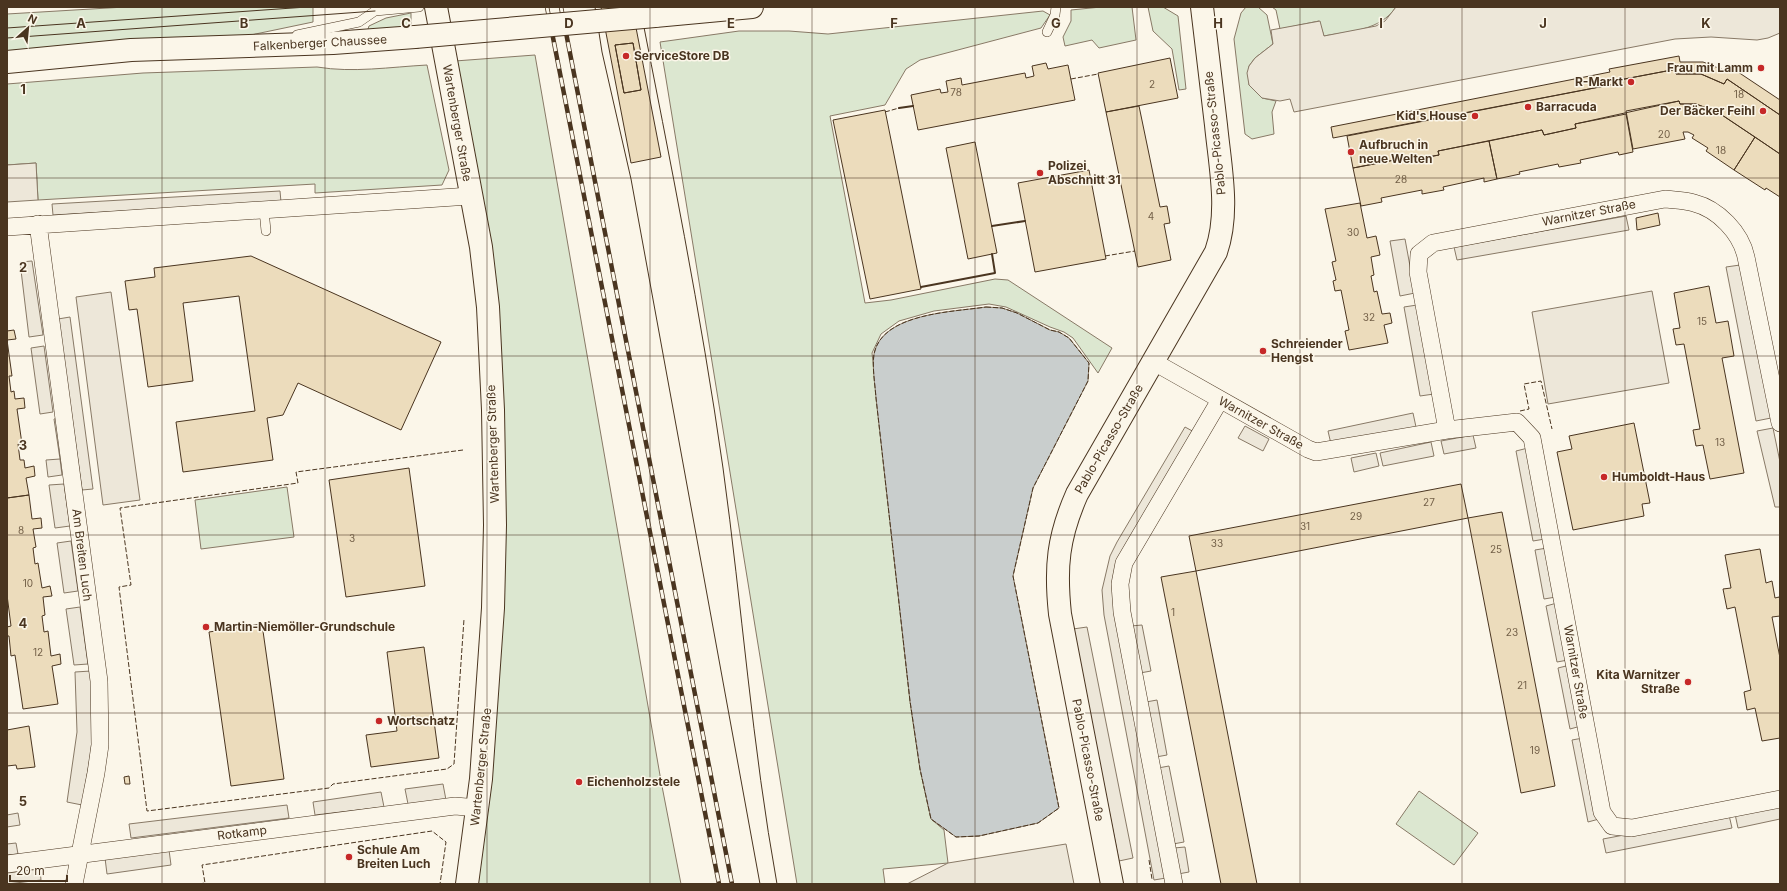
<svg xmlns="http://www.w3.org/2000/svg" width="1787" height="891" font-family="Inter,sans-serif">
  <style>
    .green { fill: #dce7d0; stroke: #887966 }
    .parking { fill: #ede7d9; stroke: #887966 }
    .water { fill: #c9cecd; stroke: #887966 }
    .building { fill: #ecdcbc; stroke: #4a3520; fill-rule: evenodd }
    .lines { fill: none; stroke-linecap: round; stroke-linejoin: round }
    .service-casing { stroke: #4a3520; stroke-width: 10 }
    .minor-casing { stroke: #4a3520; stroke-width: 18 }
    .tertiary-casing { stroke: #4a3520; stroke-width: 24 }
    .secondary-casing { stroke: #4a3520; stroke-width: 24 }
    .service { stroke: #fbf6e9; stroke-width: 9 }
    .minor { stroke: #fbf6e9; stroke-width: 17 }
    .tertiary { stroke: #fbf6e9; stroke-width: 22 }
    .secondary { stroke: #fbf6e9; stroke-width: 22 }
    .tram { stroke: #4a3520; stroke-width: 1 }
    .rail-casing { stroke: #4a3520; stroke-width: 4.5 }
    .rail { stroke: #fbf6e9; stroke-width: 3; stroke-dasharray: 9; stroke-linecap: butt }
    .secondary-bridge-casing { stroke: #4a3520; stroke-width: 24; stroke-linecap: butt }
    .secondary-bridge { stroke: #fbf6e9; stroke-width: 22 }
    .fence { stroke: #4a3520; stroke-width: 1; stroke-dasharray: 5 2; stroke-linecap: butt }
    .wall { stroke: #4a3520; stroke-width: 2 }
    .grid { fill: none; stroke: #4a3520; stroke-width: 1; stroke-opacity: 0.55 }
    .poi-dot { fill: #c62828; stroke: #fbf6e9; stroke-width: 1.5 }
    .labels { text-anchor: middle; stroke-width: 3; stroke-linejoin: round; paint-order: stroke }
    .number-label { font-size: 10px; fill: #725f47 }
    .street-label { font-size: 12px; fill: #4a3520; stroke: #fbf6e9 }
    .poi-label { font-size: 12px; font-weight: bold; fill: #4a3520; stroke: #fbf6e9; text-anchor: start }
    .grid-label { font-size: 13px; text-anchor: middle; font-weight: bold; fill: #4a3520; stroke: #fbf6e9; stroke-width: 3; stroke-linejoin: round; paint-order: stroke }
  </style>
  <rect width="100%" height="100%" fill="#fbf6e9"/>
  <path class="green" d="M125 7H313V22L246 36 7 51V14Z
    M1101 7H1132L1136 40 1099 48 1092 40 1065 46 1063 37 1071 21V10Z
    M1148 7H1163L1178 16 1186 89 1179 90 1172 49 1153 31Z
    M1246 7H1258L1267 15 1273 44 1255 58 1249 66V85L1262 98 1276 101 1272 112 1274 134 1252 139 1245 134 1234 39 1241 13Z
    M1272 7H1396C1380 31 1350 31 1324 36L1319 21 1280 29 1276 10Z
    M1043 11 1050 15 1041 28 920 60 906 69 885 105 830 116 865 303 891 300 995 279 1008 280 1112 348 1098 373 1073 338 1064 332 1050 327 1006 307 989 304 934 311 899 321 881 334 872 353 910 701 920 769 931 819 944 830 948 863 883 869 885 884H797L660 42 739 31H789L828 34Z
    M411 13V27L369 31 368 29 369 26 386 18Z
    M535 55 661 781 681 884H478L492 779 504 526 455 61Z
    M427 65 449 170 442 185 315 193V184L38 200 36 163 7 165V84L143 73 317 67C353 73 390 67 427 65Z
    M287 487 294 537 201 549 195 500Z
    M1419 791 1478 833 1454 865 1396 824Z"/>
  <path class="parking" d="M1396 7H1780V33L1768 38 1757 40 1711 37 1675 39 1294 112 1290 99 1280 101 1262 98 1249 85 1247 73 1249 66 1255 58 1273 44 1271 30 1320 21 1324 36 1376 26 1385 21Z
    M36 163 38 200 7 202V165Z
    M280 191 281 202 53 215 52 204Z
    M1626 216 1629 230 1457 260 1454 247Z
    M1405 239 1415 293 1400 296 1390 241Z
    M32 261 43 335 29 337 20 262Z
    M1740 265 1771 418 1756 421 1726 267Z
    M1652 291 1669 383 1548 404 1532 312Z
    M111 292 140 500 103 505 76 297Z
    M1417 305 1434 394 1420 396 1404 307Z
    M70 317 93 489 82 490 58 319Z
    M44 346 53 412 40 414 31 348Z
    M1413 413 1416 427 1331 444 1328 431Z
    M60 418 65 458 60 459 62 475 48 477 46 460 60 459 54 419Z
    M1245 426 1269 439 1263 451 1238 438Z
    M1185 427 1196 433 1119 562 1166 878 1154 880 1104 615 1102 590 1110 556 1117 542Z
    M1773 428 1780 462V507H1775L1757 431Z
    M1473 435 1476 448 1444 454 1441 441Z
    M1431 442 1434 456 1383 466 1380 453Z
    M1528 448 1545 539 1533 541 1516 451Z
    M1376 453 1379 466 1354 472 1351 458Z
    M64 484 70 526 55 528 49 485Z
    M71 541 78 591 64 593 57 543Z
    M1547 548 1556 597 1544 599 1535 550Z
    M1557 603 1568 660 1557 662 1546 606Z
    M80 607 88 664 74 665 66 609Z
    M1142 625 1151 671 1140 673 1131 626Z
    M1087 627 1133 858 1119 861 1073 629Z
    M1570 665 1581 726 1570 729 1558 668Z
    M91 671 93 722 91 752 82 805 67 802 77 732 75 672Z
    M1157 700 1167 755 1156 757 1146 702Z
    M1583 738 1599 819 1588 822 1572 740Z
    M1169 766 1184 842 1173 844 1158 768Z
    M443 784 446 800 408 804 405 789Z
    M381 792 384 807 315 815 313 802Z
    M287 805 289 818 131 838 129 824Z
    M1780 805V819L1738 828 1735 814Z
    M18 813 20 825 7 827V815Z
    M1729 815 1732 828 1606 853 1603 839Z
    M16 843 18 854 7 855V844Z
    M1066 844 1074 884H907L948 863Z
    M1185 847 1189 872 1178 874 1174 848Z
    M169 850 171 865 107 874 105 858Z
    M40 869 41 880 7 884V873Z"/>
  <path class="water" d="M986 307 1002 308 1017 313 1050 330 1059 332 1069 338 1089 363 1088 381 1033 488 1013 576 1059 808 1038 823 979 836 956 837 931 819 920 769 910 701 876 398C875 384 872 367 874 354 882 313 953 312 986 307Z"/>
  <path class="building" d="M601 7H632L661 157 631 163ZM633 43 641 90 624 93 615 45Z
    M633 43 641 90 624 93 615 45Z
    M1679 56 1680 62H1703L1726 71 1729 66 1780 100V115L1727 79 1724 84 1701 74H1676L1677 69 1614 81 1615 84 1333 138 1331 127 1610 72 1609 69Z
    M1170 58 1178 98 1106 112 1098 73Z
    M1046 63 1048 69 1068 65 1075 100 918 130 911 95 940 89 941 93 948 92 946 81 961 78 962 85 1025 73 1026 78 1034 76 1032 66Z
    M1677 69 1676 74H1701L1724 84 1727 79 1780 115V154L1713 109 1712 110 1696 104H1680L1679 101 1575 124 1576 128 1544 135 1542 130 1438 151 1439 155 1406 161 1405 158 1353 168 1347 136 1615 84 1614 81Z
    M1679 101 1680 104H1696L1712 110 1713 109 1755 137 1734 170 1706 151 1708 148 1692 138 1694 135 1688 132H1683L1685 139 1633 149 1626 111Z
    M1139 106 1160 207 1167 206 1170 223 1164 224 1171 260 1138 267 1106 112Z
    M885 110 921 289 870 299 833 120Z
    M1626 114 1633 152 1619 155 1618 152 1580 160 1581 163 1559 167 1558 164 1519 172 1520 174 1497 179 1489 141 1542 130 1544 135 1576 128 1575 124Z
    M1755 137 1780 154V197L1766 188 1765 190 1734 170Z
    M1489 141 1497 179 1484 182V178L1443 187 1444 190 1422 194V190L1381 198 1382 202 1361 206 1353 168 1405 158 1406 161 1439 155 1438 151Z
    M975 142 997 253 968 259 946 148Z
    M1089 170 1106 259 1035 272 1018 183Z
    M1360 203 1367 238 1376 236 1380 255 1371 257 1374 275 1371 276 1374 292 1377 291 1382 314 1390 313 1392 323 1384 325 1388 343 1349 350 1345 331 1349 330 1341 290 1335 291 1333 281 1336 280 1332 262 1336 261 1325 209Z
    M1658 213 1660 225 1637 230 1636 218Z
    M251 256 441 342 401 430 298 383 283 415 267 418 273 460 183 472 176 422 255 411 239 296 183 303 193 381 148 387 137 309 129 310 125 281 155 277 154 268Z
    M1709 286 1716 323 1728 321 1734 356 1722 358 1744 473 1710 479 1703 445 1696 446 1693 430 1700 429 1684 344 1676 345 1673 329 1680 328 1674 293Z
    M14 330 16 339 7 340 12 376H9L11 392 14 391 15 399 24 398 25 408 17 409 22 444H18L20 460H24L25 468 34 466 35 476 26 478 29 495 7 498V331Z
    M1634 423 1650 503 1642 504 1644 516 1573 530 1557 452 1572 449 1569 436Z
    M409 468 425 586 346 597 329 480Z
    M1461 484 1468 518 1196 571 1189 536Z
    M29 495 32 519 41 518 42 528 33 529 36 547 33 548 35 564 38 563 42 588 50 586 52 596 43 597 45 615 42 616 44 632 48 631 51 656 60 654 61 664 52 666 58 704 23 709 15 655 11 656 9 636H7V627L11 626 7 595V498Z
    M1502 512 1555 786 1521 793 1468 518Z
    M1760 549 1766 583 1772 581 1775 598 1779 597 1780 600V616L1772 617 1780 658V738L1762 741 1755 708 1747 710 1744 692 1751 690 1735 607 1727 609 1723 589 1731 588 1725 555Z
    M1196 571 1257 884H1221L1161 577Z
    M262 624 284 779 231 786 209 632Z
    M424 647 439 758 371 767 366 735 397 731 387 652Z
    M29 726 35 767 17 769 16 765 7 766V730Z
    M129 776 130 784H125L124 777Z"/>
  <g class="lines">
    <g class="service-casing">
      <path id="service" d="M1047 32 1055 15 1056 7
        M297 35 359 22 375 11 419 7
        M264 210 266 231"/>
    </g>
    <g class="minor-casing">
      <path id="minor" d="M38 224 99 681 100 745 96 773 74 884
        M7 227 470 196
        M1154 362 1308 449 1316 452 1447 430 1418 272 1419 254 1433 243 1665 199C1674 200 1685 200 1694 203 1718 209 1741 233 1746 257L1780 423
        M1447 430 1517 422 1532 438 1602 812 1612 826 1632 828 1780 799
        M7 864 455 806 478 808
        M1174 884 1122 612 1120 584 1124 563 1220 400"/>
    </g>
    <g class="tertiary-casing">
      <path id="tertiary" d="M436 7 481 247 488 307 493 410 495 525 493 608 481 779 467 884"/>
    </g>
    <g class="secondary-casing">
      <path id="secondary" d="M655 16 752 7
        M7 62 131 50 333 43 415 37
        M1112 884 1060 614C1055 567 1058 537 1077 494L1216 252C1230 212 1220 166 1216 125 1211 86 1207 46 1202 7"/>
    </g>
    <use href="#service" class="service"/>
    <use href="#minor" class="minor"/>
    <use href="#tertiary" class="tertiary"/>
    <use href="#secondary" class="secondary"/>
    <path class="tram" d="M595 7 602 52 631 179 760 884
      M640 7C670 160 701 313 723 468 742 606 752 746 777 884
      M7 28 307 7
      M7 38 375 11"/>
    <g class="rail-casing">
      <path id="rail" d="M547 7 719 884
        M561 7 732 884"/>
    </g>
    <use href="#rail" class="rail"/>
    <g class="secondary-bridge-casing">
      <path id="secondary-bridge" d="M415 37 655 16"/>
    </g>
    <use href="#secondary-bridge" class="secondary-bridge"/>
    <path class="fence" d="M1071 79 1098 74
      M885 112 899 108
      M1105 256 1135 251
      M986 307 1002 308 1017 313 1050 330 1059 332 1069 338 1089 363 1088 381 1033 488 1013 576 1059 808 1038 823 979 836 956 837 931 819 920 769 910 701 876 398C875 384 872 367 874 354 882 313 953 312 986 307Z
      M1520 411 1529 409 1524 384 1541 381 1552 429
      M463 450 296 472 298 483 120 508 131 585 119 587 147 811 329 788 333 784 447 769 454 764 464 619
      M1149 860 1152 879
      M199 884 205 883 202 865 432 831 446 842 440 884"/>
    <path class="wall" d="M899 108 913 106
      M992 226 1025 221
      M921 287 995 273 992 254"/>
  </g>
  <path class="grid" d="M162 7V884M325 7V884M487 7V884M650 7V884M812 7V884M975 7V884M1137 7V884M1300 7V884M1462 7V884M1625 7V884M7 178H1780M7 356H1780M7 535H1780M7 713H1780"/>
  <g class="poi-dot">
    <circle cx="626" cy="56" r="4"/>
    <circle cx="1761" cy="68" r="4"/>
    <circle cx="1631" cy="82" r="4"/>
    <circle cx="1528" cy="107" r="4"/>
    <circle cx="1763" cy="111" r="4"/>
    <circle cx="1475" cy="116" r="4"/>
    <circle cx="1351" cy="152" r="4"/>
    <circle cx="1040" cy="173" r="4"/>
    <circle cx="1263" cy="351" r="4"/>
    <circle cx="1604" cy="477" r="4"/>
    <circle cx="206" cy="627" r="4"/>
    <circle cx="1688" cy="682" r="4"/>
    <circle cx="379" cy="721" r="4"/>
    <circle cx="579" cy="782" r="4"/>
    <circle cx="349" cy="857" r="4"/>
  </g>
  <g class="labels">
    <g class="number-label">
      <text x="1152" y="88">2</text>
      <text x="956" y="96">78</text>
      <text x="1739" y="98">18</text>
      <text x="1664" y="138">20</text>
      <text x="1721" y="154">18</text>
      <text x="1401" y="183">28</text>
      <text x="1151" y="220">4</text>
      <text x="1353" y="236">30</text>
      <text x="1369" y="321">32</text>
      <text x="1702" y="325">15</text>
      <text x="1720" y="446">13</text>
      <text x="1429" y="506">27</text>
      <text x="1356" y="520">29</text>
      <text x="1305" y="530">31</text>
      <text x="21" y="534">8</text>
      <text x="352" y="542">3</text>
      <text x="1217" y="547">33</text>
      <text x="1496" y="553">25</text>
      <text x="28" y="587">10</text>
      <text x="1173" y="616">1</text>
      <text x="1512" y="636">23</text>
      <text x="38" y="656">12</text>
      <text x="1522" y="689">21</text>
      <text x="1535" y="754">19</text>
    </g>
    <g class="street-label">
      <text transform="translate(320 43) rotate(-3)" y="4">Falkenberger Chaussee</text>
      <text transform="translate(457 123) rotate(80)" y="4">Wartenberger Straße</text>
      <text transform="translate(1215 133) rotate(-96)" y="4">Pablo-Picasso-Straße</text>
      <text transform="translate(1589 213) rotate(-11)" y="4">Warnitzer Straße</text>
      <text transform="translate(1261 423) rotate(29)" y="4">Warnitzer Straße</text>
      <text transform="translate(1109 439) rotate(-60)" y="4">Pablo-Picasso-Straße</text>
      <text transform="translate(493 444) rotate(-92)" y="4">Wartenberger Straße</text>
      <text transform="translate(82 555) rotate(83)" y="4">Am Breiten Luch</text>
      <text transform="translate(1576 672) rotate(80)" y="4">Warnitzer Straße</text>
      <text transform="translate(1088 760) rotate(79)" y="4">Pablo-Picasso-Straße</text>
      <text transform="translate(481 767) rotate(-84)" y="4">Wartenberger Straße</text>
      <text transform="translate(242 833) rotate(-7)" y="4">Rotkamp</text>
    </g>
    <g class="poi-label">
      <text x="634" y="60">ServiceStore DB</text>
      <text x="1753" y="72" text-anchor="end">Frau mit Lamm</text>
      <text x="1623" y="86" text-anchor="end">R-Markt</text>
      <text x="1536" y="111">Barracuda</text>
      <text x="1755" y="115" text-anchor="end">Der Bäcker Feihl</text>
      <text x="1467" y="120" text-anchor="end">Kid's House</text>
      <text x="1359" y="149">Aufbruch in<tspan x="1359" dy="14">neue Welten</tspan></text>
      <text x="1048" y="170">Polizei<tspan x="1048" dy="14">Abschnitt 31</tspan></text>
      <text x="1271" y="348">Schreiender<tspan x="1271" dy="14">Hengst</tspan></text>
      <text x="1612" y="481">Humboldt-Haus</text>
      <text x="214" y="631">Martin-Niemöller-Grundschule</text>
      <text x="1680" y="679" text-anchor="end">Kita Warnitzer<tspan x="1680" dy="14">Straße</tspan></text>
      <text x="387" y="725">Wortschatz</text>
      <text x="587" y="786">Eichenholzstele</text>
      <text x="357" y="854">Schule Am<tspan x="357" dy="14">Breiten Luch</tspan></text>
    </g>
  </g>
  <g class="grid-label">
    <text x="81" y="28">A</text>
    <text x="244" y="28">B</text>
    <text x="406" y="28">C</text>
    <text x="569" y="28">D</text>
    <text x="731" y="28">E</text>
    <text x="894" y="28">F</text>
    <text x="1056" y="28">G</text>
    <text x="1218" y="28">H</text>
    <text x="1381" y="28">I</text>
    <text x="1543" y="28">J</text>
    <text x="1706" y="28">K</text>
    <text x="23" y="94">1</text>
    <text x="23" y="272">2</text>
    <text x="23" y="450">3</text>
    <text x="23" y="628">4</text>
    <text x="23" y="806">5</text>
  </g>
  <rect width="1787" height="891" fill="none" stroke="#4a3520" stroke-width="16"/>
  <g transform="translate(28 28) rotate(27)" stroke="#fbf6e9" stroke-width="3" paint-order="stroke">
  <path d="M0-3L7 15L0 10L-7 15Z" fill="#4a3520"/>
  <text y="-6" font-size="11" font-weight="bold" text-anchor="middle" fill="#4a3520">N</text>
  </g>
  <path d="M10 875v6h57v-6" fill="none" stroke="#4a3520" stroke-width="2"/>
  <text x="16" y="875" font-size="12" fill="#4a3520" stroke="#fbf6e9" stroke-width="3" paint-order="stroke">20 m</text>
</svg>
